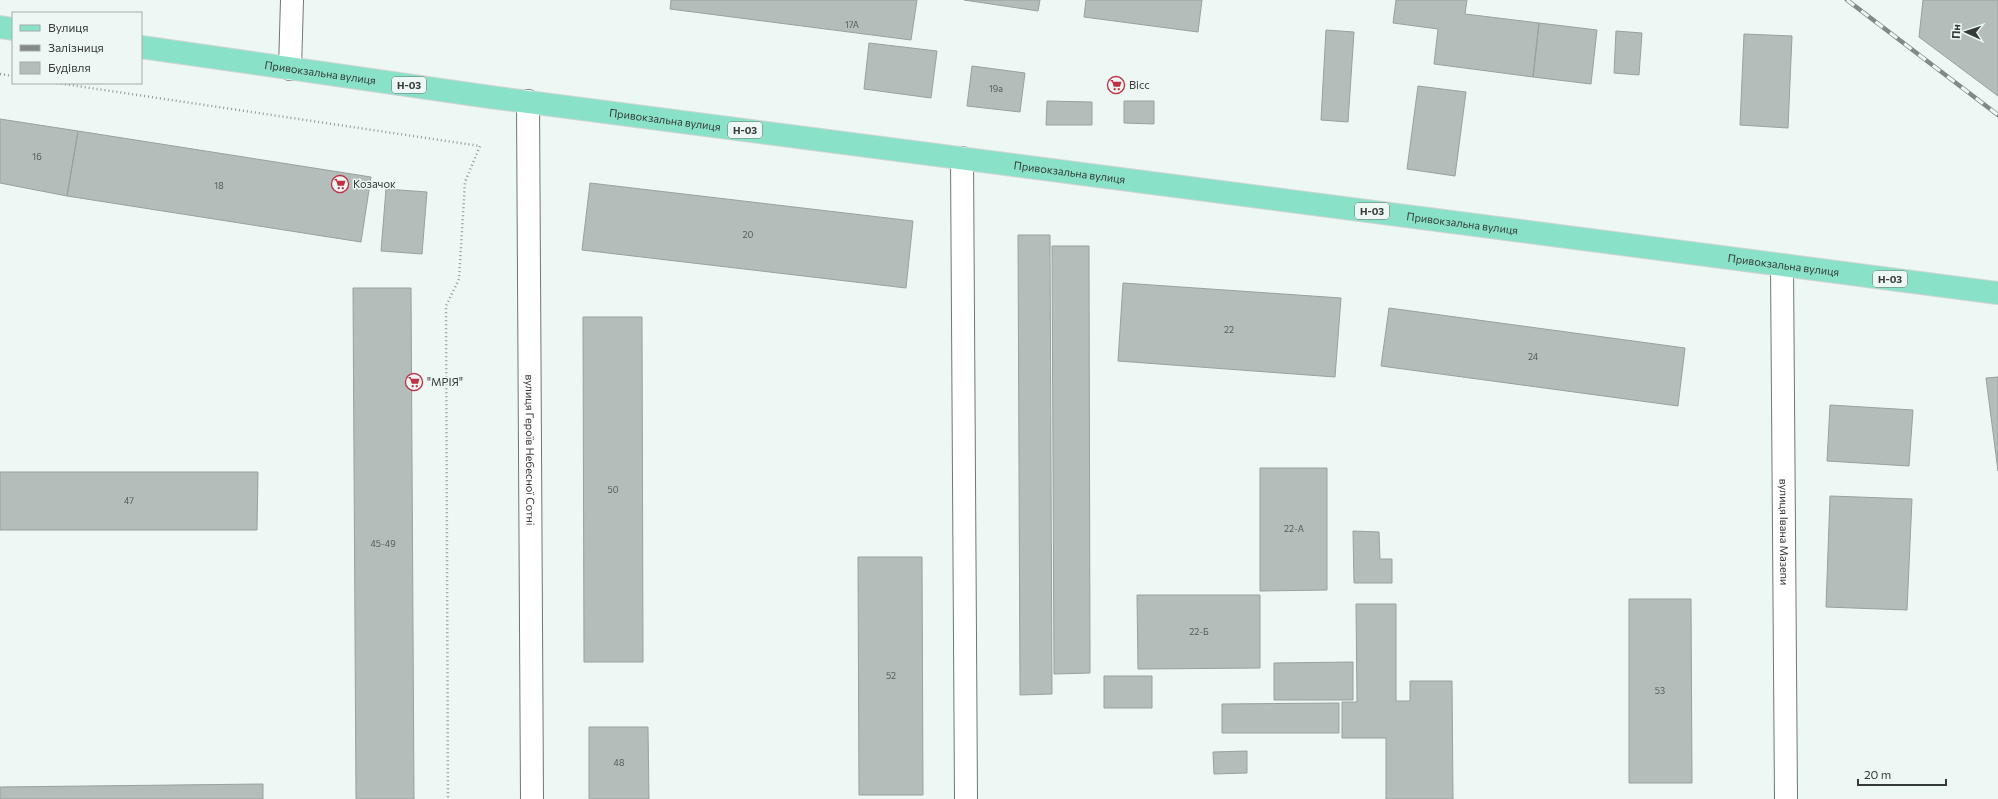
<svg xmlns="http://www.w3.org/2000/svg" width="1998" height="799" font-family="Commissioner,sans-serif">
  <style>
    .building { fill: #b3bdb9; stroke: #97a19d }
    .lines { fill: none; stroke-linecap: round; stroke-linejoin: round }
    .minor-casing { stroke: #6f7874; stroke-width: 24 }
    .major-casing { stroke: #d3d4d3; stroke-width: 24 }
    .path { stroke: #929996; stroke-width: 2.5; stroke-dasharray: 1 3; stroke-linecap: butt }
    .minor { stroke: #fff; stroke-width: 22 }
    .major { stroke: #89e2c8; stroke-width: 22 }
    .rail-casing { stroke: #838986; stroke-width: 4.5 }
    .rail { stroke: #edf7f3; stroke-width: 3; stroke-dasharray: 9; stroke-linecap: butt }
    .labels { text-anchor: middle; stroke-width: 3; stroke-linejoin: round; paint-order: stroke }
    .number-label { font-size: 9px; fill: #555b58 }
    .shield { fill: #edf7f3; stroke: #6d7370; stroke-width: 1 }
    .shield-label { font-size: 10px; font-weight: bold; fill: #363a38 }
    .street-label { font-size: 11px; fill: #363a38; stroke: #edf7f3 }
    .poi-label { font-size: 11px; fill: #363a38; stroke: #edf7f3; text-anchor: start }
  </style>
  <rect width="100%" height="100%" fill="#edf7f3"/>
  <path class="building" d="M671 0H917L911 40 670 9Z
    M964 0H1040L1038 11Z
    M1086 0H1202L1198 32 1084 17Z
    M1396 0H1467L1465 14 1539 23 1533 77 1434 64 1438 29 1393 23Z
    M1923 0H1998V96L1919 37Z
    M1539 23 1597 30 1591 84 1533 77Z
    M1326 30 1354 32 1348 122 1321 120Z
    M1616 31 1642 33 1639 75 1614 73Z
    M1744 34 1792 36 1788 128 1740 125Z
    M869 43 937 51 931 98 864 89Z
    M972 66 1025 73 1020 112 967 106Z
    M1418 86 1466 92 1455 176 1407 169Z
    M1047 101 1092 102V125H1046Z
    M1124 101H1154V124L1124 123Z
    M0 119 78 131 67 196 0 183Z
    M78 131 371 177 361 242 67 196Z
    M590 183 913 221 906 288 582 250Z
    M386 189 427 192 422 254 381 251Z
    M1018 235H1050L1052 694 1020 695Z
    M1052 246H1089L1090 673 1054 674Z
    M1123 283 1341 298 1335 377 1118 361Z
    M353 288H411L414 799H356Z
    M1389 308 1685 348 1678 406 1381 366Z
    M583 317H642L643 662H584Z
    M1998 377V471L1986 378Z
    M1830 405 1913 410 1909 466 1827 461Z
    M1260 468H1327V590L1260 591Z
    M0 472H258L257 530H0Z
    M1830 496 1912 499 1907 610 1826 607Z
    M1353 531 1379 532 1380 559H1392V583H1354Z
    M858 557H922L923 795H859Z
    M1137 595H1260V668L1138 669Z
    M1629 599H1691L1692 783H1629Z
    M1356 604H1396V701H1410V681H1452L1453 799H1386V738H1342V702H1357Z
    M1353 662V700H1274V663Z
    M1104 676H1152V708H1104Z
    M1339 703V733H1222V704Z
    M589 727H648L649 799H589Z
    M1247 751V773L1214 774 1213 752Z
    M263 784V799H0V787Z"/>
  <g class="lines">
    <g class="minor-casing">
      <g id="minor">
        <path d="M290 69 292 0"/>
        <path id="s1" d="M528 101 532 799"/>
        <path d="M962 158 966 799"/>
        <path id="s2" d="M1782 265 1786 799"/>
      </g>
    </g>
    <g class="major-casing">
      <g id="major">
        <path d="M0 27 13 29"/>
        <path id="s3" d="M141 47 490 97 1998 293"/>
      </g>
    </g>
    <path class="path" d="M0 74 13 76
      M57 83 480 146 465 182 459 279 446 306 448 799"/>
    <use href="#minor" class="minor"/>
    <use href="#major" class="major"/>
    <g class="rail-casing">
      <path id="rail" d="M1847 0 1998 115"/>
    </g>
    <use href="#rail" class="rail"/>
  </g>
  <defs>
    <g id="supermarket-ring" transform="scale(0.9)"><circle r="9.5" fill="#edf7f3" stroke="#c13043" stroke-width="1.5"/><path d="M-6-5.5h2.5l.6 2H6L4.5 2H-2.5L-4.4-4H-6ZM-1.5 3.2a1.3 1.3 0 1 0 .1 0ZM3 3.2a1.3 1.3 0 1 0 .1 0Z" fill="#c13043"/></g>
  </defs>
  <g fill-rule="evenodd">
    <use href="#supermarket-ring" x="1116" y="85"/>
    <use href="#supermarket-ring" x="340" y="184"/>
    <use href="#supermarket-ring" x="414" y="382"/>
  </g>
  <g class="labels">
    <g class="number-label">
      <text x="852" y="28">17А</text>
      <text x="996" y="92">19а</text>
      <text x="37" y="160">16</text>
      <text x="219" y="189">18</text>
      <text x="748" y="238">20</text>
      <text x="1229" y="333">22</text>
      <text x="1533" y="360">24</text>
      <text x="613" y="493">50</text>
      <text x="129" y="504">47</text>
      <text x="1294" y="532">22-А</text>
      <text x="383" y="547">45-49</text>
      <text x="1199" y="635">22-Б</text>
      <text x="891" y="679">52</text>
      <text x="1660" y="694">53</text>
      <text x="619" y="766">48</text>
    </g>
    <g class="shield">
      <rect x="392" y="77" width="34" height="16" rx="3"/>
      <rect x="728" y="122" width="34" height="16" rx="3"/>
      <rect x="1355" y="203" width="34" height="16" rx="3"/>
      <rect x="1873" y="271" width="34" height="16" rx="3"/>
    </g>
    <g class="shield-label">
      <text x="409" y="89">Н-03</text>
      <text x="745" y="134">Н-03</text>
      <text x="1372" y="215">Н-03</text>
      <text x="1890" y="283">Н-03</text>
    </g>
    <g class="street-label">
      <text dy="4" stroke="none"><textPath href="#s3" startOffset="181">Привокзальна вулиця</textPath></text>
      <text dy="4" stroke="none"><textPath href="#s3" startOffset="529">Привокзальна вулиця</textPath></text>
      <text dy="4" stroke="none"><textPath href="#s3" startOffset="937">Привокзальна вулиця</textPath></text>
      <text dy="4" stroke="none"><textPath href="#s3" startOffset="1333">Привокзальна вулиця</textPath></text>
      <text dy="4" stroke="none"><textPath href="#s3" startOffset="1657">Привокзальна вулиця</textPath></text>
      <text dy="4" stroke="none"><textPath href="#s1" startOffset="349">вулиця Героїв Небесної Сотні</textPath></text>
      <text dy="4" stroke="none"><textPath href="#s2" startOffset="267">вулиця Івана Мазепи</textPath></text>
    </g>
    <g class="poi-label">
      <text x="1129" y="89">Вісс</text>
      <text x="353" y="188">Козачок</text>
      <text x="427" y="386">"МРІЯ"</text>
    </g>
  </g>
  <rect x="12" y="12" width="130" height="72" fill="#edf7f3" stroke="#a4aba8"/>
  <rect x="20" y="25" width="20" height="6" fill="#89e2c8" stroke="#a4aba8"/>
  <text x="48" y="32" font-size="12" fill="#363a38">Вулиця</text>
  <rect x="20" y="45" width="20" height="6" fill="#838986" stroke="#a4aba8"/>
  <text x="48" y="52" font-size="12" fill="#363a38">Залізниця</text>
  <rect x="20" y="62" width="20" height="12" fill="#b3bdb9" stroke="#a4aba8"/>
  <text x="48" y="72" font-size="12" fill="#363a38">Будівля</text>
  <g transform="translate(1966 32) rotate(273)" stroke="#edf7f3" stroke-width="3" paint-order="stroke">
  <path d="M0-3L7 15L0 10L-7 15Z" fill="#363a38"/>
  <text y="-6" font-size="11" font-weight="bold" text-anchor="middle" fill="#363a38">Пн</text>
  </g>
  <path d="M1858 779v6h88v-6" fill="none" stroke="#363a38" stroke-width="2"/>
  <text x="1864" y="779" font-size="12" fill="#363a38" stroke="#edf7f3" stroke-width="3" paint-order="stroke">20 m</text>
</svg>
